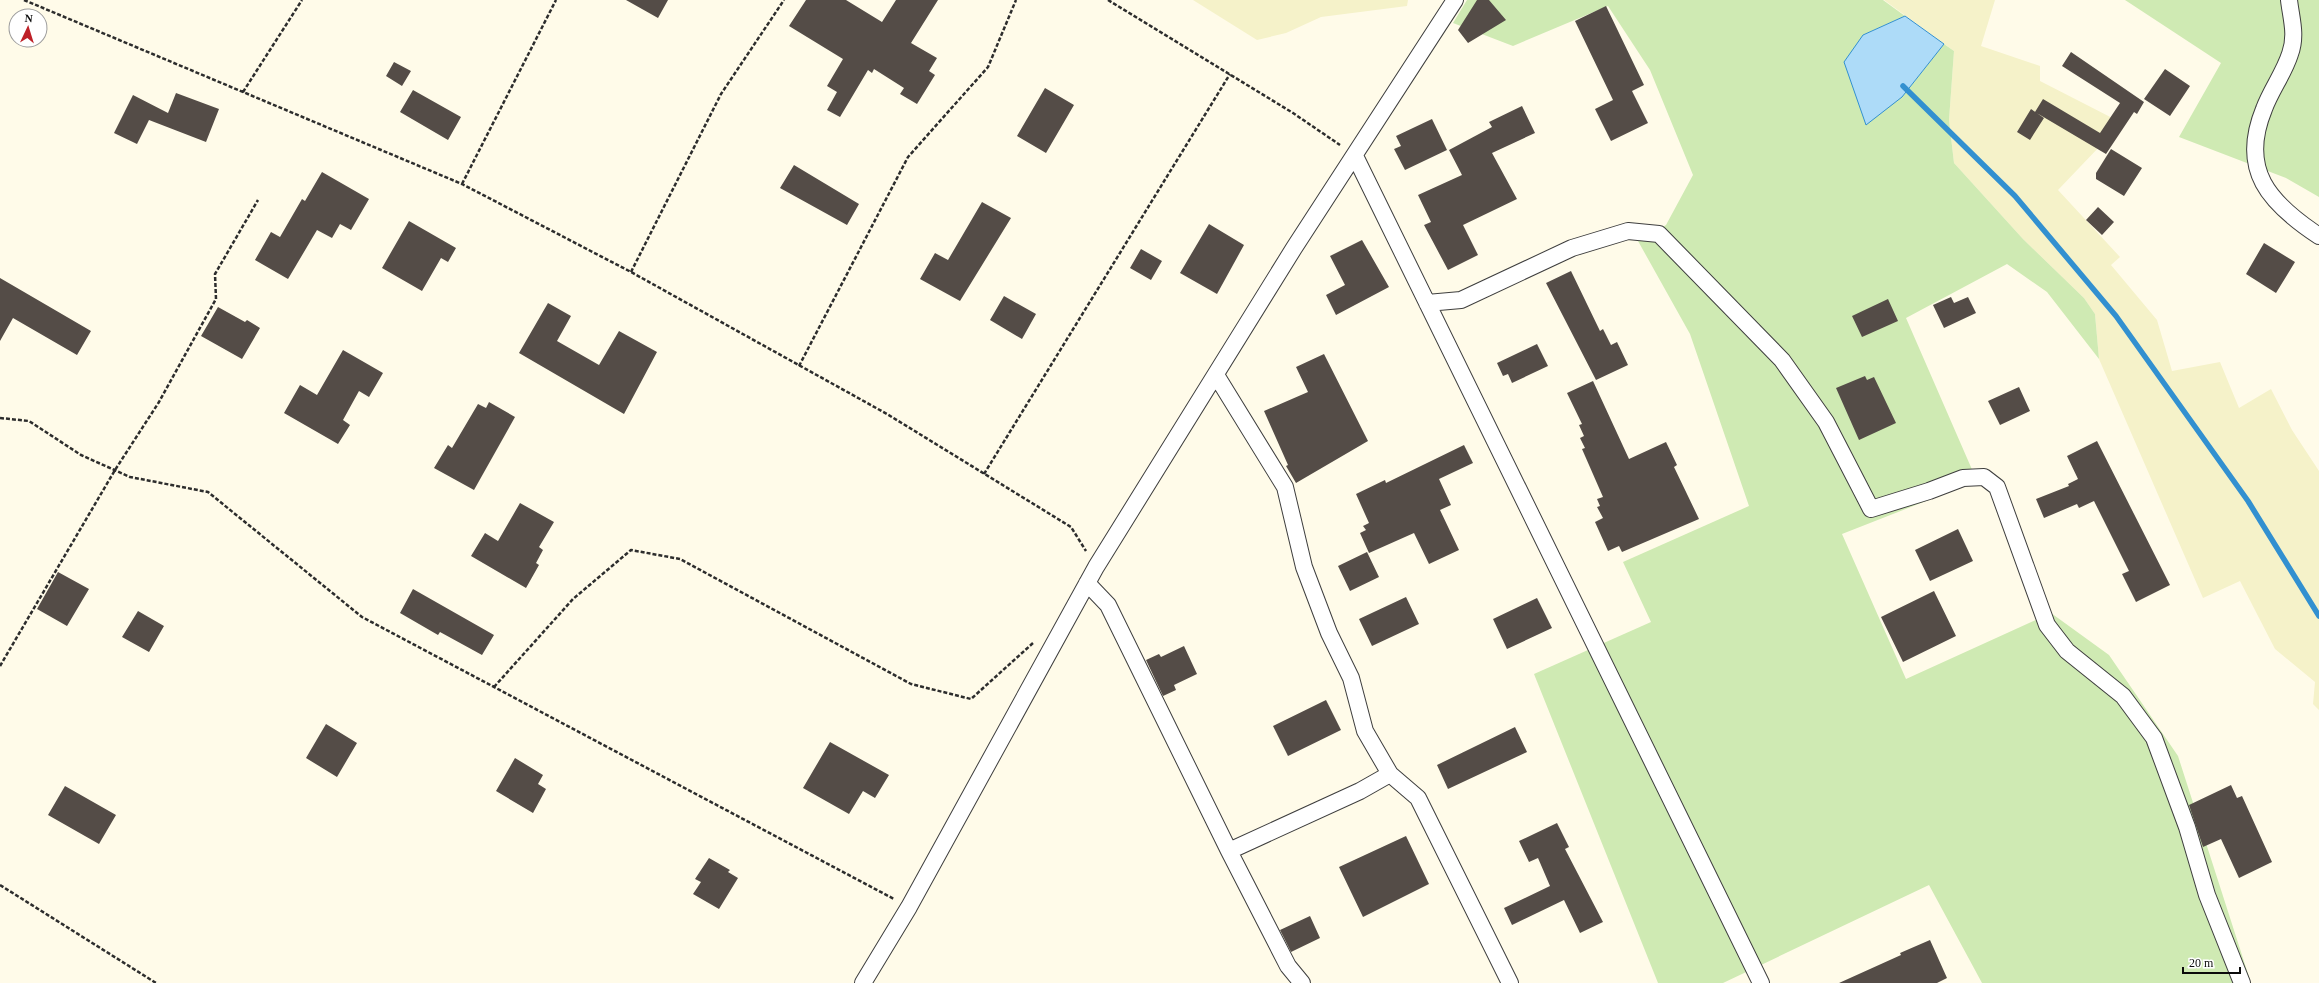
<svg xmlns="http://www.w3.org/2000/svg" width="2319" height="983" font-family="Georgia,serif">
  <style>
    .farmland { fill: #f5f2c9 }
    .green { fill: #cfeab3 }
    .water { fill: #addbf8; stroke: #3290d0 }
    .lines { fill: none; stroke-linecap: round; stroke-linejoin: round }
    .stream { stroke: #3290d0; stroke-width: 5.5 }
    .building { fill: #544c47 }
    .minor-casing { stroke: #3e3e3e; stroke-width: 18 }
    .path { stroke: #2d2d2d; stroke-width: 2.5; stroke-dasharray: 4 2; stroke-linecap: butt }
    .minor { stroke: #fff; stroke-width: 16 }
  </style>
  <rect width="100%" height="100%" fill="#fffbe9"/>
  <path class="farmland" d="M1193 0H1408L1407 6 1321 17 1286 33 1257 40Z
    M1884 0H1995L1981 46 2040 66V81L2122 123 2058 190 2120 257 2111 265 2157 320 2172 371 2220 362 2239 408 2271 389 2292 430 2319 471V710L2313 704 2315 682 2275 649 2240 581 2203 598 2099 359 2095 314 2084 298 2023 239 1954 163 1949 120 1954 51Z"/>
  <path class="green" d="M1467 0H1883L1905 16 1863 35 1902 97 1944 44 1954 51 1949 120 1954 163 2023 239 2084 298 2095 314 2099 359 2047 292 2007 264 1906 318 1977 481 1842 534 1906 679 2051 613 2109 655 2178 756 2250 980 2243 983H1982L1929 885 1723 983H1658L1534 674 1651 622 1623 562 1749 506 1690 334 1638 241 1666 225 1693 175 1650 70 1608 6 1513 46 1453 23Z
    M2125 0H2319V197L2286 178 2179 137 2221 63Z"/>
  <path class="water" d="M1905 16 1944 44 1902 97 1866 125 1844 62 1863 35Z"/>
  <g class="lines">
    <path class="stream" d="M1903 86 2015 196 2116 316 2248 501 2319 616"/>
  </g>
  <path class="building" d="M626 0H668L658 18Z
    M806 0H846L882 22 896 0H938L911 43 937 58 929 71 935 75 917 104 900 94 904 88 874 69 872 73 868 70 840 117 827 110 837 92 827 86 843 59 789 26Z
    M1477 0H1489L1506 20 1468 43 1458 30Z
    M1606 6 1644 85 1632 91 1648 123 1611 141 1595 109 1613 100 1575 21Z
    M2071 52 2144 102 2137 114 2134 112 2106 154 2035 112 2043 99 2100 133 2120 103 2062 66Z
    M394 62 411 71 402 86 386 76Z
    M2165 69 2190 86 2170 116 2144 99Z
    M1045 88 1074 105 1046 153 1017 136Z
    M413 90 461 117 448 140 400 112Z
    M176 93 219 109 206 142 149 120 137 144 114 133 133 95 168 113Z
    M1522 106 1535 133 1492 153 1517 199 1463 225 1478 255 1448 270 1424 225 1431 222 1418 195 1462 175 1449 150 1492 127 1489 122Z
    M2031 109 2044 118 2030 140 2017 132Z
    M1432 119 1447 150 1405 170 1394 149 1401 146 1396 136Z
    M2111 149 2142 168 2124 196 2096 179V173Z
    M794 165 859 204 847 225 780 188Z
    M322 172 369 199 351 230 340 224 332 238 317 230 288 279 255 260 271 232 280 237 302 199 305 201Z
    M982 202 1011 218 960 301 920 279 935 253 948 260Z
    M2098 207 2114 222 2102 235 2086 220Z
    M409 221 456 248 448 262 441 258 422 291 382 268Z
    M1209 224 1244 245 1217 294 1180 273Z
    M1362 240 1389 287 1336 315 1326 295 1345 285 1330 256Z
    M2264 243 2295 262 2276 293 2246 274Z
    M1141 249 1162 261 1151 280 1130 268Z
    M1571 271 1600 331 1603 329 1611 345 1617 342 1628 365 1596 380 1546 283Z
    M0 278 91 331 77 355 13 318 0 341Z
    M1004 296 1036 314 1022 339 990 320Z
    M1951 297 1954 303 1968 297 1976 313 1944 328 1933 305Z
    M1888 299 1898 321 1862 337 1852 316Z
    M548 303 571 316 557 341 599 365 619 331 657 352 624 414 519 353Z
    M218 307 245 322 247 320 260 328 242 359 201 336Z
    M1537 344 1548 366 1512 383 1508 374 1503 376 1497 363Z
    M343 350 383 373 369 397 359 391 343 420 350 425 338 444 284 413 300 385 317 395Z
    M1324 354 1368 441 1296 483 1286 466 1288 465 1264 411 1308 392 1296 367Z
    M1865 376 1867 380 1874 377 1896 423 1859 440 1836 388Z
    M1593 381 1629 459 1666 442 1677 465 1674 467 1699 519 1622 552 1619 546 1608 551 1595 522 1603 518 1597 507 1600 506 1597 499 1603 497 1582 449 1585 448 1580 438 1584 436 1579 425 1582 424 1567 393Z
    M2019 387 2030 411 2000 425 1988 401Z
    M489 402 515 417 474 490 434 468 448 445 452 448 478 404 486 408Z
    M2097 441 2170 585 2136 602 2122 574 2129 571 2094 501 2079 508 2077 504 2044 518 2036 499 2069 486 2068 484 2078 479 2067 456Z
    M1464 445 1473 463 1439 479 1451 505 1440 510 1459 550 1429 564 1414 533 1369 553 1360 533 1366 530 1363 526 1369 523 1356 494 1385 480 1386 483Z
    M520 503 554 522 539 547 543 550 536 563 539 565 526 588 471 556 485 533 498 541Z
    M1958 529 1973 561 1930 581 1915 550Z
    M1367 552 1379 577 1350 591 1338 566Z
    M58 572 89 589 67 626 37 609Z
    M413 589 494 635 482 655 440 632 438 635 400 613Z
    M1934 591 1956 636 1903 662 1881 617Z
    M1406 597 1419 624 1372 646 1359 619Z
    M1537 598 1552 628 1507 649 1493 619Z
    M138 611 164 626 149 652 122 637Z
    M1184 646 1197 674 1174 685 1176 690 1163 696 1146 660 1159 654 1161 657Z
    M1326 700 1341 730 1288 756 1273 726Z
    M326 724 357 743 337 777 306 758Z
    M1515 727 1527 752 1448 789 1437 765Z
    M830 742 889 775 875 798 863 791 849 814 803 788Z
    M515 758 543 775 538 784 546 789 533 813 496 791Z
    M2231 785 2237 798 2242 796 2272 862 2239 878 2221 839 2203 847 2189 805Z
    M65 786 116 815 99 844 48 815Z
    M1557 823 1569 847 1565 849 1603 922 1580 933 1564 900 1512 925 1504 908 1550 886 1538 858 1529 862 1519 841Z
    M1406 836 1429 884 1363 917 1339 867Z
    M709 858 730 870 728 872 738 878 719 909 693 894 701 882 695 879Z
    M1310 916 1320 938 1291 952 1280 930Z
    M1930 940 1947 978 1937 983H1839L1901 955 1900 953Z"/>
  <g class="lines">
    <g class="minor-casing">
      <path id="minor" d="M2289 0C2291 18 2297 35 2290 54 2284 73 2271 90 2264 109 2239 170 2269 203 2319 236
        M1355 156 1761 983
        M1427 303 1461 300 1572 248 1628 231 1659 234 1782 360 1826 422 1871 509 1929 491 1963 478 1984 477 1997 487 2047 625 2067 651 2123 696 2154 738 2187 827 2207 895 2242 983
        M1216 375 1285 487 1304 567 1329 633 1351 678 1365 731 1390 774 1418 798 1510 983
        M1087 583 1108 605 1229 851 1288 966 1302 983
        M1229 851 1360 791 1390 774
        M863 983 909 907 1096 567 1294 248 1455 0"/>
    </g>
    <path class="path" d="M24 0 462 184 631 272 887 414 1071 527 1086 551
      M1108 0 1293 113 1340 145
      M243 92 302 0
      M462 184 556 0
      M631 272 721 94 784 0
      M799 366 908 157 988 67 1016 0
      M0 418 29 421 81 455 130 477 208 492 362 617 894 899
      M984 474 1230 74
      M0 666 115 470 159 402 216 299 215 274 258 200
      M494 687 573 599 631 550 680 559 911 684 971 699 1033 643
      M0 885 156 983"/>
    <use href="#minor" class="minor"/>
  </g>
  <g transform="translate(28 28) rotate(4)"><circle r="19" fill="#ffffff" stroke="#9d9d9d"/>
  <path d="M0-3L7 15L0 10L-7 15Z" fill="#be2027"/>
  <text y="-6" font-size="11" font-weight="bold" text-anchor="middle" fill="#0b0b0b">N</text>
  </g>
  <path d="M2183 967v6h57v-6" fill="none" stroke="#0b0b0b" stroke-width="2"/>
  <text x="2189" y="967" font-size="12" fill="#0b0b0b" stroke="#ffffff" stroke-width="3" paint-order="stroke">20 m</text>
</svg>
